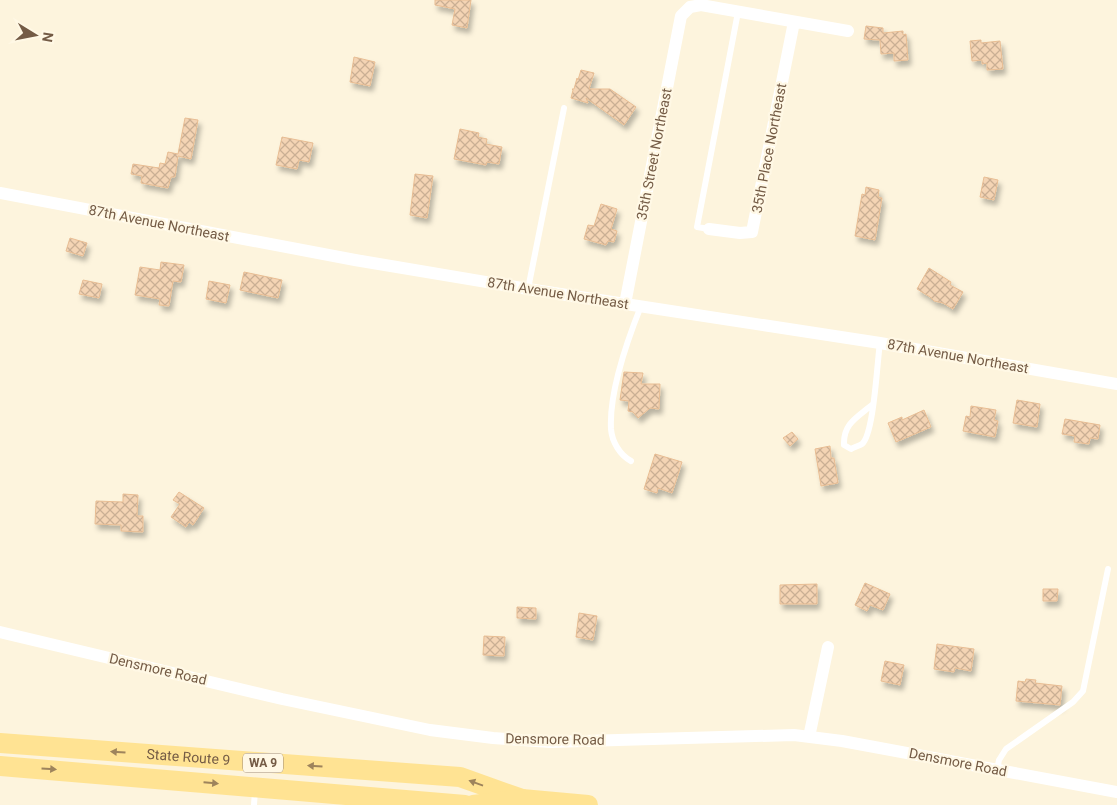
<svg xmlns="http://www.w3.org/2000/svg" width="1117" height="805" font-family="Roboto,sans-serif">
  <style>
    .building { fill: url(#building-cross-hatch); stroke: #e8bd93; filter: url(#shadow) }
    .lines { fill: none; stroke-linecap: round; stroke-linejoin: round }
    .lane { stroke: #fff; stroke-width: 6 }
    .street { stroke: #fff; stroke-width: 12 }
    .primary { stroke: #ffe393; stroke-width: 20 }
    .oneway { fill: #9e845c }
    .labels { text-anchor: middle; stroke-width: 4.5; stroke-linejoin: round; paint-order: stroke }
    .shield { fill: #fff8e5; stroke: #9e8a75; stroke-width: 1 }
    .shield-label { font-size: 12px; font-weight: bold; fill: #745b45 }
    .street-label { font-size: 14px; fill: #745b45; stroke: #fff8e5 }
  </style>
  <defs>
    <pattern id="building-cross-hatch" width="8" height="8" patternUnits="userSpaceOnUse" patternTransform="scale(1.25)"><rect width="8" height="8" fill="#f4d4b4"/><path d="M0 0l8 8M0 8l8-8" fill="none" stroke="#caaf94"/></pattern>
    <filter id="shadow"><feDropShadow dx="3" dy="5" stdDeviation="2.5" flood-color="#0004"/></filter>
  </defs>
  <rect width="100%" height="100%" fill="#fdf4dd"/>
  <path class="building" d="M435 0H471L467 28 452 25 455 9 435 5Z
    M866 26 883 28V33L903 31V35L906 34 908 60 894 61V53L881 54 880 40 864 39Z
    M981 40V43L1000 41 1003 69 987 70V63L982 64V60L972 61 970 41Z
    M354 57 375 62 370 86 350 82Z
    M581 70 594 73 589 89H610L636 107 624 125 586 98 588 103 571 98 573 90 572 89H574L577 78 578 80Z
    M185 118 198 120 191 159 178 156 175 177H171L168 188 141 183 142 176 131 174 133 164 159 168 160 163 165 164 168 152 178 154Z
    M460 129 479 133 478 137 487 139 486 144 502 147 499 164 487 162 486 165 454 159Z
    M282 137 313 143 309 162 299 160 297 169 276 165Z
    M415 174 433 176 427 218 410 215Z
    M984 177 998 180 994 200 980 197Z
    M866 187 879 190 878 197 882 198 875 240 855 236 862 194 865 195Z
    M601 204 617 209 611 229 617 231 614 242 608 241 606 245 584 239 588 225 594 226Z
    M70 238 87 243 83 256 66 251Z
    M161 262 184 265 181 282 173 281 169 306 159 305 160 299 135 295 140 267 160 270Z
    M929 268 951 282 950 285 963 292 953 309 943 303 934 301 930 297 917 289Z
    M244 272 282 280 278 298 240 290Z
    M83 280 102 284 99 298 79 294Z
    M209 281 230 285 226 303 206 299Z
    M624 372 643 373 641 384H660L659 409 650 408 638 418 633 412 628 411 629 401 620 400Z
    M1017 400 1040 404 1037 427 1013 423Z
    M971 406 996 410 994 420 998 421 995 437 963 431 966 416 970 417Z
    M924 410 931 427 896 442 888 423 902 417V420Z
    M1065 419 1100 425 1098 439 1090 438 1089 444 1074 442 1075 436 1062 434Z
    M792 432 798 439 790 446 783 438Z
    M830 446 831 458H834L838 483 821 486 815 449Z
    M655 454 682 462 672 493 658 488 657 493 644 489Z
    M179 492 204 508 193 525 189 522 186 527 171 517 180 504 173 500Z
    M123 494 138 495 137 516H143V532L121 531V525L95 524 96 501 123 502Z
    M865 583 890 594 883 610 870 605 867 611 855 605Z
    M817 584V604H780V585Z
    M1043 589H1058L1057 601H1043Z
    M517 607 536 608V619L517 618Z
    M579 613 597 616 593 640 576 637Z
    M484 636 505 637 504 656 483 655Z
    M937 644 974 649 971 671 955 668 954 672 934 669Z
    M885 661 904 665 900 685 881 681Z
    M1026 679 1036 680 1035 683 1062 686 1060 705 1016 701 1018 681 1025 682Z"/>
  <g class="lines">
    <path class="lane" d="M709 229 697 227 738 12
      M528 289 564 108
      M873 404C858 417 843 423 844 445L851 449C854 447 859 446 862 444 874 434 877 362 880 343
      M631 461C620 455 612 442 611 429 609 392 627 341 641 306
      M997 770 999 760 1006 749 1073 702 1083 691 1108 569
      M254 805 255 790"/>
    <path class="street" d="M0 193 355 260 528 289 880 343 1117 384
      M709 229 740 233 752 232 794 22
      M625 304 681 16 690 7 701 5 848 31
      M0 632 282 699 430 730 493 738 550 742 794 735 842 741 1117 792
      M809 737 828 647"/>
    <g class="primary">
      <path id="s1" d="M0 743 460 777 522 799"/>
      <path d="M0 766 465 805"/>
      <path d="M473 805 522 799 588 805"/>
    </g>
  </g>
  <defs><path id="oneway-solid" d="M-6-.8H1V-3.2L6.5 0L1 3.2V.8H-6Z" transform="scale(1.25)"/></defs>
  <g class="oneway">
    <use href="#oneway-solid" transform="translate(118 752) rotate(-176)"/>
    <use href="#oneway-solid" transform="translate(315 766) rotate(-176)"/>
    <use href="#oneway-solid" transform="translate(49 769) rotate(4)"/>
    <use href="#oneway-solid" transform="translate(211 783) rotate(5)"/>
    <use href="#oneway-solid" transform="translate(476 783) rotate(-160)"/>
  </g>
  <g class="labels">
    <rect class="shield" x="243" y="753.5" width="40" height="19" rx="4"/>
    <g class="shield-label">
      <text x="263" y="767">WA 9</text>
    </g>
    <g class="street-label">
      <text transform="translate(769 148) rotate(-79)" y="5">35th Place Northeast</text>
      <text transform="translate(654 154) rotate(-79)" y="5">35th Street Northeast</text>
      <text transform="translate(159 223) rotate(11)" y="5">87th Avenue Northeast</text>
      <text transform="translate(558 293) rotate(9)" y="5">87th Avenue Northeast</text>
      <text transform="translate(958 356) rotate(10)" y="5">87th Avenue Northeast</text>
      <text transform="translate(158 669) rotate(13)" y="5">Densmore Road</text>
      <text transform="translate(555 739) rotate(1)" y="5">Densmore Road</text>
      <text dy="5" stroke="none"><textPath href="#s1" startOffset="189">State Route 9</textPath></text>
      <text transform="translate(958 762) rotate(11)" y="5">Densmore Road</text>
    </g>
  </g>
  <g transform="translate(35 35) rotate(100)" stroke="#fff8e5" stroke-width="4" paint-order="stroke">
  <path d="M0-4L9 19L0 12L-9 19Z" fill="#745b45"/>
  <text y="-8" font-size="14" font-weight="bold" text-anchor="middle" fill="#745b45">N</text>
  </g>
</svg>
